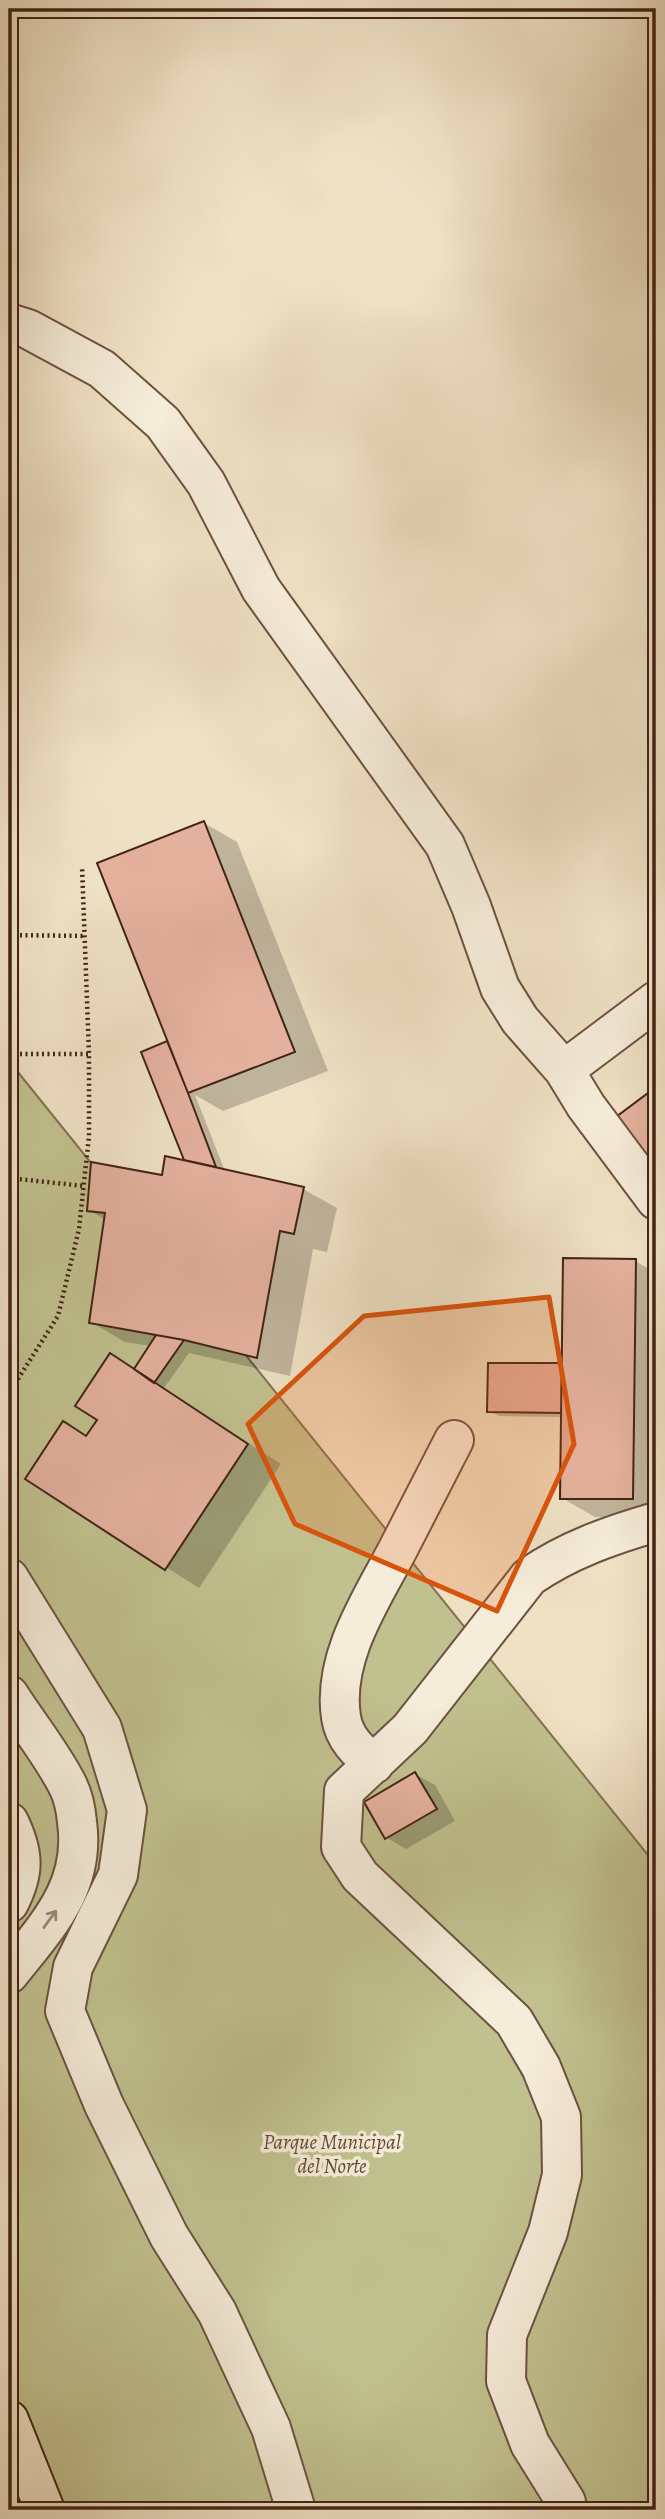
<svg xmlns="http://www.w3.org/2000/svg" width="665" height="2519" font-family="Alegreya,serif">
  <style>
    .green { fill: #c1c18f; stroke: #827252; stroke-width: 2 }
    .shadow { fill: #0003 }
    .building { fill: #e4b19d; stroke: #432315; stroke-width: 2 }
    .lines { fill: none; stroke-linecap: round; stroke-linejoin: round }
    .minor-casing { stroke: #6e5241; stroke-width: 42 }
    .highway-casing { stroke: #432315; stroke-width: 42 }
    .path { stroke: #432315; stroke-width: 4.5; stroke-dasharray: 2 3.5; stroke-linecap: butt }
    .minor { stroke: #f5ecd9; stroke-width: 38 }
    .highway { stroke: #efe1c4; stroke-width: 38 }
    .oneway { stroke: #9c8877 }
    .marked { fill: #d8540d; fill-opacity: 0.2; stroke: #d8540d; stroke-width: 5; stroke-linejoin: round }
    .labels { text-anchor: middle; stroke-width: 7; stroke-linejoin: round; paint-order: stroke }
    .park-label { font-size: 21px; font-style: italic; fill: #624a34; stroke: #f5ecd9 }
  </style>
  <rect width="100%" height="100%" fill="#efe1c4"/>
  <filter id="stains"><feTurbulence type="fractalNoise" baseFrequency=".00286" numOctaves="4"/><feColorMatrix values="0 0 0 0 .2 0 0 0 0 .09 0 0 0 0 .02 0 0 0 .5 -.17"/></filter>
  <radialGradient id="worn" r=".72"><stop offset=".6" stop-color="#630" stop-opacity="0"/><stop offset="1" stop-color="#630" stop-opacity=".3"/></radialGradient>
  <path class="green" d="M9 1061 656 1865V2510H9Z"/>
  <path class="shadow" d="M204 823 237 842 328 1071 223 1111 195 1095 225 1171 303 1189 337 1208 327 1252 313 1249 290 1376 189 1353 164 1388 281 1464 199 1588 27 1479 88 1437 151 1346 125 1342 91 1322 106 1220 89 1210 163 1177 186 1162 143 1053 167 1043 171 1045Z
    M635 1261 656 1273V1517H595L562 1498 563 1417 499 1416 489 1411 563 1365Z
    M415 1774 435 1785 455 1821 406 1849 387 1838Z"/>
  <path class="building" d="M204 821 295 1052 188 1093 97 863Z
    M167 1041 188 1093 216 1167 184 1160 141 1052Z
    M656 1087V1175L612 1120Z
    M165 1156 304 1187 294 1234 280 1231 257 1358 184 1340 89 1323 105 1213 87 1211 91 1162 162 1175Z
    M563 1258 636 1259 633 1499H560Z
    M156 1335 184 1340 154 1383 134 1369Z
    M110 1353 248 1444 165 1570 25 1479 63 1421 86 1436 97 1420 75 1406Z
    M488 1363H562L561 1413 487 1412Z
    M415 1772 437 1809 385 1839 364 1802Z"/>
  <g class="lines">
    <g class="minor-casing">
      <path id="minor" d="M9 323 28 329 102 369 163 423 206 483 261 589 445 845 471 906 500 988 520 1020 564 1070 586 1106 656 1200
        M564 1070 656 1001
        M9 1578 102 1728 127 1810 118 1875 73 1967 65 2011 104 2105 169 2236 217 2312 271 2428 296 2510
        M9 1695C28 1725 52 1754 68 1786 73 1796 76 1810 77 1822 86 1887 47 1926 9 1974
        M374 1764C358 1751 344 1738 341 1717 332 1658 371 1600 397 1551 416 1514 435 1477 454 1440
        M9 1822C24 1853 25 1872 9 1903
        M567 2510 566 2502 530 2444 506 2381 507 2335 548 2232 562 2175 561 2117 541 2067 514 2021 360 1876 341 1847 344 1791 410 1729 529 1577C568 1550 611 1535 656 1522"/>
    </g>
    <g class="highway-casing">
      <path id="highway" d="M9 2420 45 2510"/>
    </g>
    <path class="path" d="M9 935 85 936
      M9 1054H89
      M9 1178 84 1186
      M9 1393 58 1316 79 1229 89 1136V1054L82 866"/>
    <use href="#minor" class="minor"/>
    <use href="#highway" class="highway"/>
  </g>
  <defs><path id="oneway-shaft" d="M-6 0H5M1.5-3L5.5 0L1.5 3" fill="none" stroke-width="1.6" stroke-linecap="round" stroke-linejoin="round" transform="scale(1.75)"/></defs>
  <use class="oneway" href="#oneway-shaft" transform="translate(50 1919) rotate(-54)"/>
  <path class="marked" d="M549 1297 574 1444 497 1611 295 1524 248 1424 364 1316Z"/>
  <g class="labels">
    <g class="park-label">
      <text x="332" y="2149">Parque Municipal<tspan x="332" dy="24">del Norte</tspan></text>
    </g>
  </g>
  <rect width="665" height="2519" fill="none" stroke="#efe1c4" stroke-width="35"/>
  <rect x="10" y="10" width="644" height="2498" fill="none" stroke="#432315" stroke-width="3.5"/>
  <rect x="18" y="18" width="630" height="2484" fill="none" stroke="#432315" stroke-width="2"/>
  <rect width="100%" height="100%" filter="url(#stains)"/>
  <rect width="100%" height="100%" fill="url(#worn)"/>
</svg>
